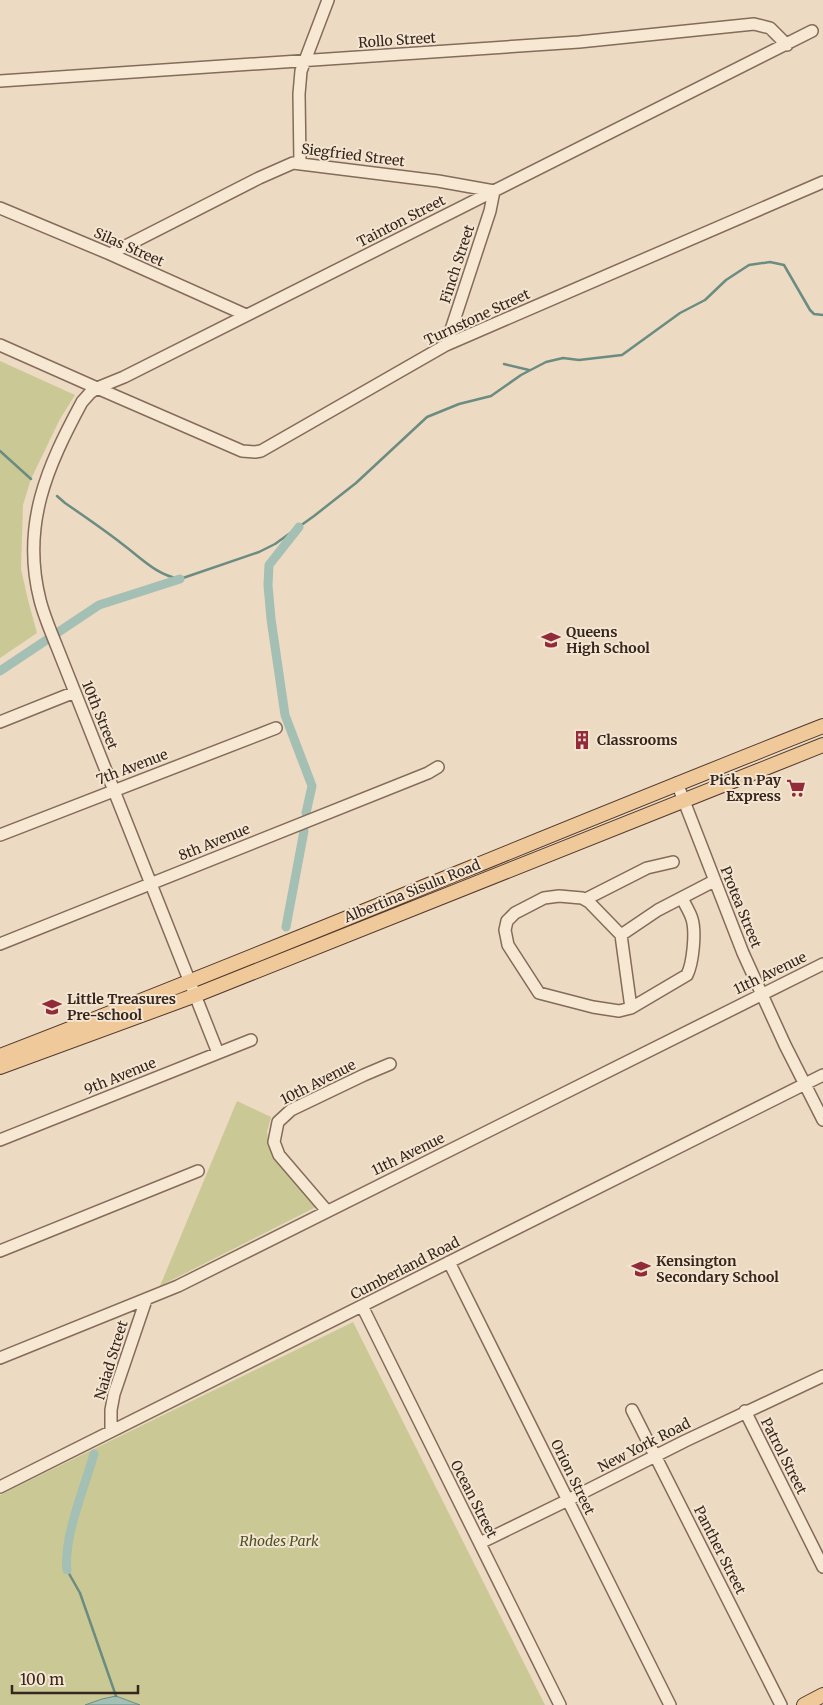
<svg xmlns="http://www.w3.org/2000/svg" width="823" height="1705" font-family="Merriweather,serif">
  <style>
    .green { fill: #cac996 }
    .water { fill: #a4bfb3; stroke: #6b8c80 }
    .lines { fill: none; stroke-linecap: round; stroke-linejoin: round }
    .stream { stroke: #6b8c80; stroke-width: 2.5 }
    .canal { stroke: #a4bfb3; stroke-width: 9 }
    .minor-casing { stroke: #856b5a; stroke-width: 14 }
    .major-casing { stroke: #533a2e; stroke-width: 16 }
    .minor { stroke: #f7e8d4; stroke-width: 11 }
    .major { stroke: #efc99a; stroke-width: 14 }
    .labels { text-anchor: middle; stroke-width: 4; stroke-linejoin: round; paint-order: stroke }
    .street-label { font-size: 14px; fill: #36261d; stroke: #f4e5d1 }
    .poi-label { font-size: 14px; font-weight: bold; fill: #36261d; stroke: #f4e5d1; text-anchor: start }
    .park-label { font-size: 14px; font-style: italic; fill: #4c5125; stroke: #f4e5d1 }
  </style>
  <rect width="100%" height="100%" fill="#ecdac2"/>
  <path class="green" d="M0 361 75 395 60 419 31 479 23 505 21 569 28 600 37 633 0 658Z
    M237 1101 271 1117 267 1132 271 1153 316 1207 160 1286Z
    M353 1322 545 1705H0V1495Z"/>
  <path class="water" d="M116 1696 140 1705H85L102 1699Z"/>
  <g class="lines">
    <path class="stream" d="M504 364 529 370
      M0 451 31 479
      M57 496 65 503C84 516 103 529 121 543 140 557 156 575 180 579L259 552 275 544 314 516 356 483 427 417 459 404 491 396 521 375 546 362 563 358 579 360 622 355 680 313 705 300 726 280 749 265 770 262 784 265 810 310 814 314 823 315
      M67 1570 80 1593 116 1696"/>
    <path class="canal" d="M299 527 269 565 268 585 271 619 285 715 312 786 306 813
      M0 671 99 605 180 579
      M286 927 304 831
      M67 1570C63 1538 85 1486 94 1454"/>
    <g class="minor-casing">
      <path id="minor" d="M0 81 579 42 754 24 770 28 787 45
        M300 163 299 94 301 71 328 0
        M0 208 110 254 246 315
        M110 254 259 178 293 163 438 181 494 191 490 211 446 345
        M0 345 97 388 124 377 812 31
        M0 722 75 692
        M677 783 743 953 785 1045 823 1120
        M0 835 276 728
        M586 899 647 868 673 862
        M621 935 658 910 714 881
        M0 944 428 773 438 767
        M631 1008 621 935 589 902 582 898 559 896 544 898 515 913 507 921 505 930 508 945 539 993 593 1007 619 1011 631 1008 687 975C693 963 696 932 692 919 690 912 685 905 682 898
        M218 1053 57 647C51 632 44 616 40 600 21 525 47 467 82 402L90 393 97 388 242 451 255 452 261 451 446 345 823 182
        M0 1140 251 1040
        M327 1211 279 1155 274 1142 278 1122 291 1110 364 1075 390 1064
        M0 1251 198 1171
        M449 1262 670 1705
        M362 1306 560 1705
        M0 1358 178 1286 823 964
        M632 1410 781 1705
        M745 1411 823 1567
        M111 1431V1410L114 1394 146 1300
        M0 1487 823 1075
        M480 1543 568 1500 685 1441 823 1376"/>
    </g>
    <g class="major-casing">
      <path id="major" d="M0 1056C276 950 548 834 823 726
        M0 1067 196 995 823 745
        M804 1705 823 1695"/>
    </g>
    <use href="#minor" class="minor"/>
    <use href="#major" class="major"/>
  </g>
  <defs>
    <g id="school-bare" transform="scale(1.5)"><path d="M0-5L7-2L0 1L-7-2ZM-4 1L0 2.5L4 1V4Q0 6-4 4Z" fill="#922c3a" stroke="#f4e5d1" stroke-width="2.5" paint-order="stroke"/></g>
    <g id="building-bare" transform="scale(1.5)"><path d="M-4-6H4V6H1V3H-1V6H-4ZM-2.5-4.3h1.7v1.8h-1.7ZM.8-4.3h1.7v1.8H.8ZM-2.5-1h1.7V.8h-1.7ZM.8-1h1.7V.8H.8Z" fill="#922c3a" stroke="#f4e5d1" stroke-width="2.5" paint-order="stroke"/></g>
    <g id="supermarket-bare" transform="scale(1.5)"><path d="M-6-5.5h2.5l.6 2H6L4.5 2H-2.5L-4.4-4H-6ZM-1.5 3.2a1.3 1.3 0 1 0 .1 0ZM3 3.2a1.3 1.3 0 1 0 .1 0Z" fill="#922c3a" stroke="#f4e5d1" stroke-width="2.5" paint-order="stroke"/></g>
  </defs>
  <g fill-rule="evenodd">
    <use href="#school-bare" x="551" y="640"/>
    <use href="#building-bare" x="582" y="740"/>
    <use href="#supermarket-bare" x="796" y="788"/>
    <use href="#school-bare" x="52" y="1007"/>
    <use href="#school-bare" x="641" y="1269"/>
  </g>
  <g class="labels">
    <g class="street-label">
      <text transform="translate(397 40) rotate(-4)" y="5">Rollo Street</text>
      <text transform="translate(353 155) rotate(7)" y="5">Siegfried Street</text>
      <text transform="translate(401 221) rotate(-27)" y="5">Tainton Street</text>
      <text transform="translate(129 247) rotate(24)" y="5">Silas Street</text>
      <text transform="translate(457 264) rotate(-72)" y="5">Finch Street</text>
      <text transform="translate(477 317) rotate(-25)" y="5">Turnstone Street</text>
      <text transform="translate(100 715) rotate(68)" y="5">10th Street</text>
      <text transform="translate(132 767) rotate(-21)" y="5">7th Avenue</text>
      <text transform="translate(214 842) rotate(-22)" y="5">8th Avenue</text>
      <text transform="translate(412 891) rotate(-22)" y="5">Albertina Sisulu Road</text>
      <text transform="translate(741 907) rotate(68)" y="5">Protea Street</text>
      <text transform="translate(770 973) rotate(-26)" y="5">11th Avenue</text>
      <text transform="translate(120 1076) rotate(-22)" y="5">9th Avenue</text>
      <text transform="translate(318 1082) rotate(-27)" y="5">10th Avenue</text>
      <text transform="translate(408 1154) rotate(-26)" y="5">11th Avenue</text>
      <text transform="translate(405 1268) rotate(-27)" y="5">Cumberland Road</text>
      <text transform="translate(111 1360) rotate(-73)" y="5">Naiad Street</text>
      <text transform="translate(644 1445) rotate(-27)" y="5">New York Road</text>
      <text transform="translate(784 1456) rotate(63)" y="5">Patrol Street</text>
      <text transform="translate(573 1477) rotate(64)" y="5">Orion Street</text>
      <text transform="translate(474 1499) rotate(63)" y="5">Ocean Street</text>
      <text transform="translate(720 1550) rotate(63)" y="5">Panther Street</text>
    </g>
    <g class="poi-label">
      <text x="566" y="637">Queens<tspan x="566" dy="16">High School</tspan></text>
      <text x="597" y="745">Classrooms</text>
      <text x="781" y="785" text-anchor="end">Pick n Pay<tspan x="781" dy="16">Express</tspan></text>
      <text x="67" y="1004">Little Treasures<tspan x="67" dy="16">Pre-school</tspan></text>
      <text x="656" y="1266">Kensington<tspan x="656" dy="16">Secondary School</tspan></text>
    </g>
    <g class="park-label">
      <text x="279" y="1546">Rhodes Park</text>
    </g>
  </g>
  <path d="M12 1685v8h126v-8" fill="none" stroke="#36261d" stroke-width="2.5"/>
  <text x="20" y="1685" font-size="15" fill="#36261d" stroke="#f4e5d1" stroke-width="4" paint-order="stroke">100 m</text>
</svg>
